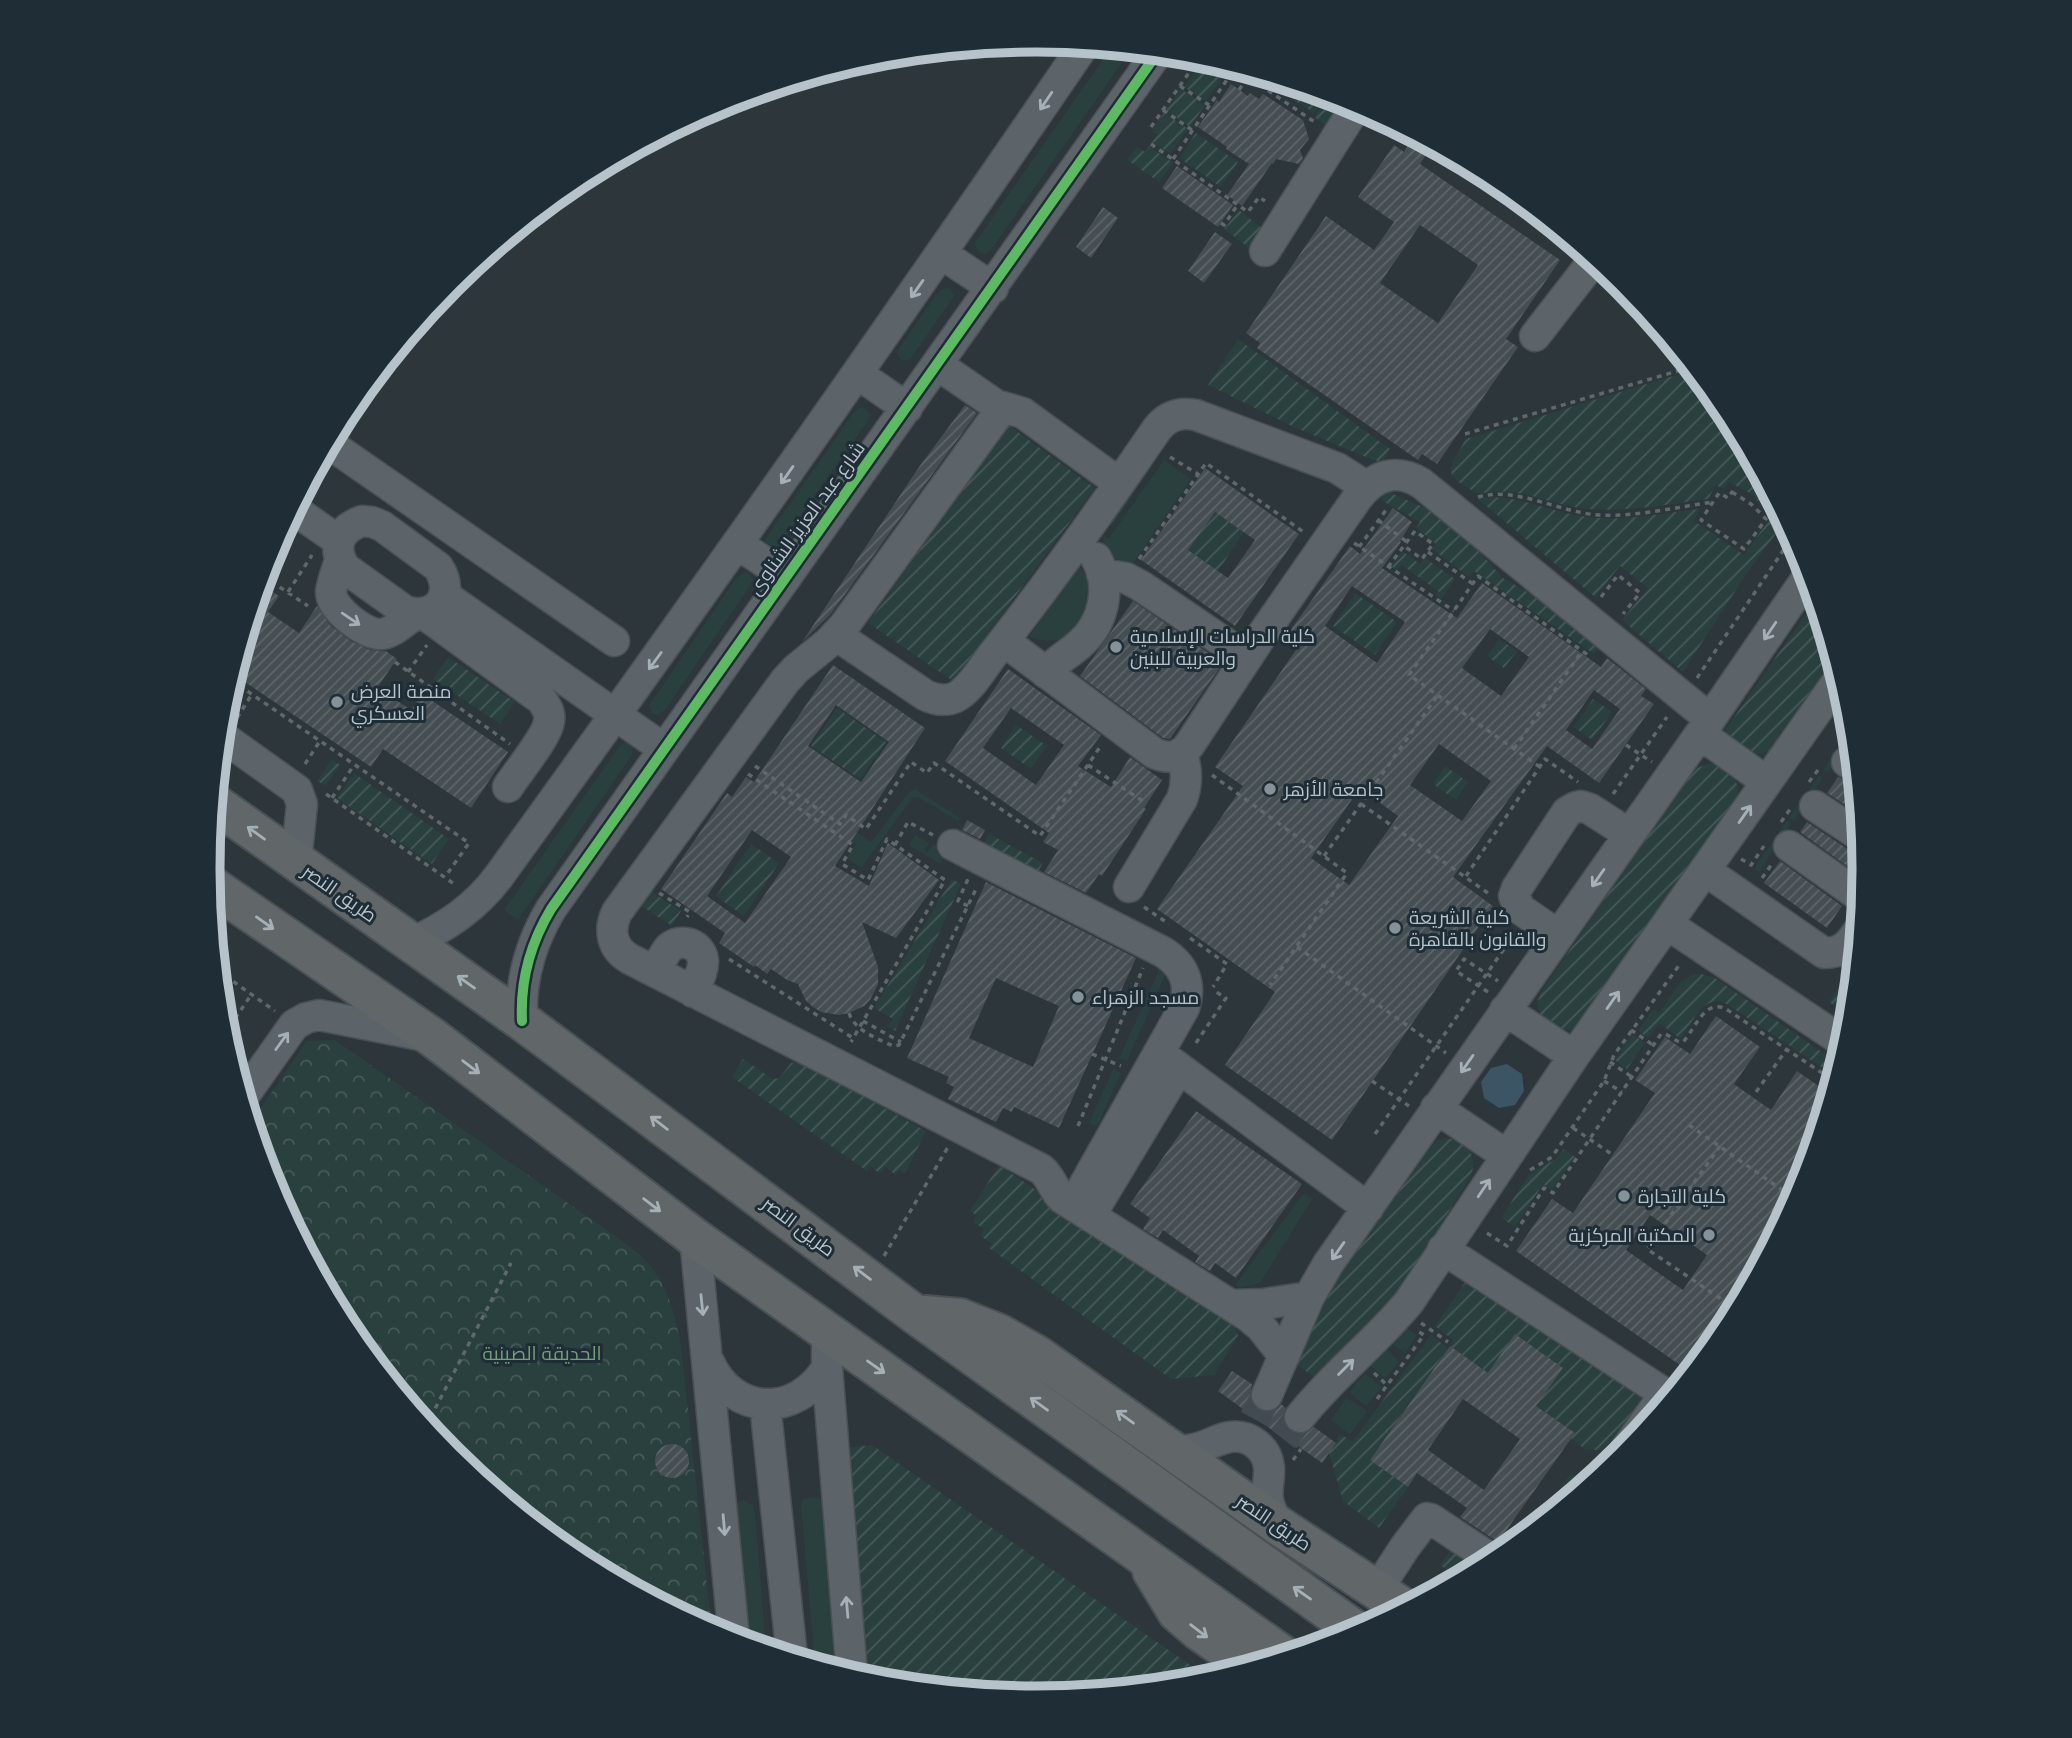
<svg xmlns="http://www.w3.org/2000/svg" width="2072" height="1738" font-family="Roboto,Cairo,sans-serif">
  <style>
    .grass { fill: #29403f }
    .park { fill: url(#park-crowns) }
    .garden { fill: url(#garden-furrows) }
    .water { fill: #3b5565 }
    .building { fill: url(#building-hatch); fill-rule: evenodd }
    .lines { fill: none; stroke-linecap: round; stroke-linejoin: round }
    .minor-tunnel { stroke: #414b51; stroke-width: 30; stroke-dasharray: 30 15; stroke-linecap: butt }
    .minor-casing { stroke: #4a5155; stroke-width: 33 }
    .highway-casing { stroke: #495157; stroke-width: 42 }
    .path { stroke: #5f686b; stroke-width: 3.5; stroke-dasharray: 5 5; stroke-linecap: butt }
    .minor { stroke: #5c6469; stroke-width: 30 }
    .highway { stroke: #616668; stroke-width: 38 }
    .cycleway-casing { stroke: #1f2d36; stroke-width: 15 }
    .cycleway { stroke: #5cba63; stroke-width: 10 }
    .oneway { stroke: #a5b0b7 }
    .oneway2 { stroke: #a6b0b7 }
    .poi-dot { fill: #869299; stroke: #1f2d36; stroke-width: 2.5 }
    .labels { text-anchor: middle; stroke-width: 6; stroke-linejoin: round; paint-order: stroke }
    .street-label { font-size: 19px; fill: #b7c3cb; stroke: #1f2d36 }
    .poi-label { font-size: 19px; fill: #b7c3cb; stroke: #1f2d36; text-anchor: start }
    .park-label { font-size: 19px; fill: #75a077; stroke: #1f2d36 }
    .rim { fill: none; stroke: #b7c3cb; stroke-width: 9 }
  </style>
  <defs>
    <pattern id="park-crowns" width="20" height="18" patternUnits="userSpaceOnUse" patternTransform="scale(1.75)"><rect width="20" height="18" fill="#29403f"/><path d="M2 6a3 3 0 1 1 6 0M12 15a3 3 0 1 1 6 0" fill="none" stroke="#465a59"/></pattern>
    <pattern id="garden-furrows" width="10" height="10" patternUnits="userSpaceOnUse" patternTransform="scale(1.75)"><rect width="10" height="10" fill="#29403f"/><path d="M-1 1l2-2M0 10L10 0M9 11l2-2" fill="none" stroke="#465a59"/></pattern>
    <pattern id="building-hatch" width="6" height="6" patternUnits="userSpaceOnUse" patternTransform="scale(1.75)"><rect width="6" height="6" fill="#454e52"/><path d="M-1 1l2-2M0 6l6-6M5 7l2-2" fill="none" stroke="#5e666a"/></pattern>
  </defs>
  <rect width="100%" height="100%" fill="#2c363b"/>
  <path class="grass" d="M1111 48 1131 50 991 250 985 254 978 251 975 244 976 241Z
    M947 287 950 289 954 295 951 301 911 358 906 361 900 359 897 353 900 347 938 292Z
    M863 407 866 409 870 415 868 421 779 546 774 549 768 547 765 542 768 535 854 412 859 408Z
    M1164 460 1191 479 1131 566C1117 559 1097 555 1104 536L1109 538Z
    M1148 461 1153 465 1112 526 1106 523Z
    M1078 564 1090 581 1089 612C1069 636 1063 647 1029 637Z
    M746 572 749 574 753 580 750 586 665 710 657 715 652 713 649 705 652 701 737 577Z
    M1851 730 1852 738 1828 773 1823 770Z
    M623 743H626C633 745 634 750 631 757L518 920 504 910 618 748Z
    M1819 775 1823 778 1794 821 1789 818Z
    M915 789 960 818 958 821 919 798 913 797 861 868 847 858 856 844 838 833 845 824 871 842 909 792Z
    M1787 820 1791 823 1759 872 1754 869Z
    M915 835 929 843 925 850 928 852 933 844 947 852 940 864 909 845Z
    M1164 959 1171 962 1127 1061 1119 1058Z
    M1113 1069 1121 1073 1097 1127 1089 1123Z
    M1304 1193 1313 1198 1260 1283 1238 1288 1236 1284Z
    M1403 1326 1417 1335 1405 1353 1391 1343Z
    M1387 1349 1399 1362 1385 1379 1371 1366Z
    M1365 1373 1382 1387 1366 1406 1351 1394 1350 1391Z
    M1346 1398 1366 1410V1413L1350 1435 1331 1420Z
    M1571 1473 1583 1482 1575 1494 1565 1502 1555 1495Z
    M809 1497 819 1498C825 1504 825 1512 824 1521L838 1671 815 1664 801 1505 803 1499Z
    M743 1500 753 1505 755 1511 766 1649 745 1642 733 1507 737 1502Z"/>
  <path class="park" d="M335 1040 618 1238C628 1246 640 1253 648 1263 668 1286 675 1315 681 1345L712 1631 575 1558 450 1455 347 1329 270 1186 251 1122 307 1041Z"/>
  <path class="garden" d="M1204 58 1231 66 1206 101 1184 87Z
    M1259 75 1308 90 1323 100 1314 113 1258 77Z
    M1181 89 1205 105 1190 127 1166 110Z
    M1325 102 1342 113 1331 129 1314 117Z
    M1164 113 1188 129 1170 154 1152 142 1157 135 1151 131Z
    M1196 133 1238 162 1221 187 1179 158Z
    M1137 146 1145 152 1149 146 1173 163 1159 182 1127 160Z
    M1239 210 1262 228 1248 247 1224 229Z
    M1238 339 1390 449 1382 462 1373 460 1294 427 1208 385Z
    M1693 370 1704 383V396L1707 405 1713 413 1737 431 1785 521 1745 576 1683 672 1622 620 1648 588 1620 566 1595 597 1479 500 1480 498C1516 493 1546 511 1581 516 1620 523 1661 513 1700 509L1694 521 1744 555 1771 517 1753 495 1729 482 1724 489 1716 485 1708 499C1669 504 1629 512 1589 509 1549 506 1518 484 1478 494 1443 474 1445 473 1466 439Z
    M1008 425 1095 488 953 681 868 623Z
    M1386 491 1432 511 1473 545 1503 578 1549 605 1599 645 1594 654 1474 571 1469 577 1432 549 1436 544 1416 528 1420 522 1381 500Z
    M1215 512 1244 532 1218 571 1188 550Z
    M276 541 287 549 271 571 266 567Z
    M1402 551 1420 564 1425 558 1455 579 1441 599 1436 595 1439 592 1402 565 1397 571 1391 566Z
    M1355 593 1397 622 1375 655 1333 626Z
    M1816 599 1834 658 1769 750C1754 761 1740 744 1727 736L1726 729Z
    M1499 639 1517 651 1504 668 1487 656Z
    M448 657 515 702 500 724 433 679Z
    M1593 699 1612 712 1592 740 1574 727Z
    M837 708 886 742 860 779 811 746Z
    M1016 725 1047 746 1031 769 1001 748Z
    M332 759 340 765 326 786 317 781Z
    M1712 763C1730 769 1741 781 1738 800L1576 1028C1555 1037 1529 1014 1541 992L1690 774 1696 768Z
    M1445 766 1468 782 1456 800 1433 784Z
    M354 773 449 839 432 864 337 798Z
    M989 834 1043 863 1034 879 980 850Z
    M751 844 779 863 744 916 716 896Z
    M952 879 961 884 895 1031 888 1027 893 1019 874 1008Z
    M646 888 681 911 672 926 637 903Z
    M1855 964 1850 1016 1829 1002Z
    M1694 974H1701L1715 978 1839 1064 1835 1076 1725 1003C1702 995 1692 1023 1681 1039L1659 1023 1648 1038 1638 1031 1653 1009 1659 1013 1681 981Z
    M1632 1034 1645 1043 1627 1069 1615 1060Z
    M743 1059 773 1079 779 1078 791 1063 800 1062 926 1131 905 1174 899 1170 896 1175 885 1167 880 1174 870 1166 867 1171 732 1077Z
    M1446 1138C1469 1141 1479 1158 1470 1178L1391 1303 1318 1380 1295 1363 1342 1270 1426 1151 1438 1140Z
    M1564 1149 1575 1157 1552 1190 1543 1184 1515 1227 1501 1218 1529 1174 1556 1159Z
    M999 1165 1204 1304 1233 1315 1230 1324 1235 1327 1238 1336 1214 1375 1171 1379 989 1248 991 1243 980 1236 984 1229 973 1222 977 1216 970 1211Z
    M1468 1278 1644 1400 1609 1451 1585 1449 1571 1439 1575 1433 1536 1406 1562 1369 1488 1373 1450 1346 1453 1340 1435 1326Z
    M1431 1335 1448 1348 1370 1460 1408 1487 1379 1528 1343 1501 1329 1453 1336 1443 1339 1434 1353 1441Z
    M872 1445 1209 1678 1197 1682 1036 1698 867 1680 844 1448Z
    M1457 1541 1487 1563 1459 1578 1440 1565Z"/>
  <path class="water" d="M1507 1064 1522 1074 1524 1091 1515 1105 1499 1108 1484 1098 1481 1082 1491 1068Z"/>
  <path class="building" d="M1231 84 1248 96 1250 93 1259 99 1263 94 1303 120 1309 139 1300 150 1303 158 1299 164 1276 159 1273 164 1272 163 1242 206 1227 195 1249 164 1226 149 1227 147 1198 127 1217 100 1219 102Z
    M1414 136 1432 146 1420 164 1560 260 1506 339 1518 347 1437 464 1422 454 1418 460 1257 348 1260 343 1246 333 1326 216 1374 250 1394 222 1358 197 1394 145 1404 152ZM1420 225 1478 265 1438 323 1380 283Z
    M1177 166 1233 205 1218 227 1162 188Z
    M1103 207 1118 218 1091 258 1076 247Z
    M1215 232 1232 244 1204 283 1188 271Z
    M965 405 977 413 830 615 802 642 919 467Z
    M1205 468 1299 534 1235 626 1141 560ZM1215 512 1255 540 1228 578 1188 550Z
    M1393 508 1412 522 1400 541 1401 542 1382 568 1457 618 1482 583 1601 667 1607 658 1646 689 1641 696 1654 704 1599 783 1547 746 1453 877 1493 906 1332 1140 1225 1065 1275 992 1157 909 1243 786 1215 767 1298 647 1285 638 1350 546 1360 554ZM1352 586 1405 622 1377 663 1325 626ZM1490 629 1529 657 1501 696 1462 668ZM1594 690 1620 709 1592 749 1566 730ZM1439 744 1491 781 1462 821 1410 785ZM1360 788 1398 816 1349 885 1311 858Z
    M261 584 279 596 268 612 299 633 317 606 330 625 349 640 370 650 386 651 397 659 377 688 411 710 422 694 508 752 471 808 383 749 371 767 233 674 244 656 240 653Z
    M1133 601 1223 663 1170 739 1163 738 1080 676Z
    M833 665 925 728 835 866 869 886 888 843 939 880 896 938 862 922 878 967V984L870 1000 864 1006 849 1013 839 1015 821 1012 813 1007 806 1001 798 984 787 980 771 969 767 974 755 965 754 967 719 943 725 933 661 889 727 793 732 797 746 777 754 782ZM836 705 889 742 861 782 808 746ZM752 830 791 857 745 923 707 896Z
    M1008 669 1101 735 1078 766 1111 787 1130 757 1162 780 1144 808 1146 809 1102 876 1099 874 1086 893 1044 872 1058 850 1043 842 1049 833 945 761ZM1011 708 1064 745 1036 785 983 748Z
    M1838 777 1856 784 1859 814 1827 793Z
    M967 820 985 830 980 839 962 830Z
    M1807 822 1852 852 1863 854 1865 869 1862 877 1800 832Z
    M1780 861 1842 906 1827 928 1764 883Z
    M986 882 1136 958 1059 1128 1014 1107 1012 1112 1003 1108 996 1122 948 1099 954 1087 946 1083 949 1077 907 1058ZM996 978 1059 1006 1033 1067 969 1038Z
    M1716 1016 1760 1047 1734 1084 1771 1110 1797 1071 1830 1094 1802 1187 1725 1330 1690 1372 1516 1251 1552 1199 1573 1213 1655 1093 1635 1080 1665 1037 1690 1054ZM1650 1215 1707 1255 1683 1290 1626 1250Z
    M1196 1111 1302 1184 1236 1278 1215 1263 1210 1271 1195 1262 1199 1256 1163 1230 1158 1238 1143 1229 1150 1218 1130 1204Z
    M1515 1334 1563 1368 1536 1406 1575 1433 1498 1542 1460 1517 1467 1508 1417 1473 1408 1487 1370 1460 1450 1346 1488 1373ZM1463 1399 1520 1439 1484 1490 1428 1450Z
    M1232 1371 1252 1384 1250 1398 1253 1405 1260 1411 1270 1412 1277 1409 1281 1404 1286 1408 1283 1415V1422L1289 1431 1296 1434H1305L1314 1427 1336 1443 1322 1463 1298 1446 1297 1448 1218 1391Z
    M655 1461a17 17 0 1 1 34 0a17 17 0 1 1-34 0Z"/>
  <g class="lines">
    <path class="minor-tunnel" d="M1254 1419 1267 1395
      M1283 1439 1300 1417"/>
    <g class="minor-casing">
      <path id="minor" d="M1265 251 1357 105
        M942 254 993 288
        M1535 336 1594 260
        M938 365 996 405 1023 413 1119 483
        M858 374 907 408
        M1003 407 844 626 828 643 796 669 785 681 617 912C608 930 612 949 630 959L1041 1169C1051 1177 1053 1189 1062 1198L1248 1316 1261 1327 1284 1356
        M328 443 614 641
        M293 509 339 541
        M362 521 372 522 382 526 438 567C456 594 437 621 405 611L345 568C332 547 338 530 362 521Z
        M738 544 785 576
        M340 560C337 570 332 582 331 592 331 609 366 636 382 634 394 632 405 621 415 614
        M1102 574 1126 578 1141 586 1247 658
        M444 595 664 749
        M424 614 542 700C546 707 551 713 549 721 548 735 517 773 508 787
        M836 635 925 695C935 700 945 702 956 697 971 689 983 667 994 653 1051 581 1105 505 1157 429 1167 416 1180 412 1196 415L1337 468 1356 480 1364 490
        M1004 641 1154 753C1169 760 1181 757 1190 744L1260 638 1358 497C1375 475 1396 468 1421 483L1710 719
        M1046 673C1056 660 1068 655 1080 644 1104 623 1112 586 1096 558
        M1700 734 1767 782
        M220 735 297 790 302 804 296 862
        M1847 762 1855 766
        M1815 806 1862 837
        M953 845 1163 952C1184 965 1192 984 1184 1008L1073 1205
        M1789 846 1862 898
        M1706 871 1824 953C1842 953 1849 945 1859 930
        M1129 887 1182 799C1188 783 1187 769 1182 753
        M1667 924 1845 1043
        M1558 935 1520 909 1514 896 1517 888 1567 812 1576 807 1581 806 1590 809 1629 834
        M411 943C447 927 476 907 499 876 698 601 893 325 1084 45
        M655 972C659 965 663 955 669 948 681 937 701 944 703 960 704 971 697 982 693 992
        M1505 1010 1574 1056
        M522 1021C520 980 530 944 551 909L1158 52
        M1159 1053 1368 1208
        M243 1097 294 1025 306 1018 319 1015 425 1036
        M1436 1108 1506 1155
        M1090 1216 1179 1068
        M695 1238 734 1639
        M1443 1249 1670 1397
        M1233 1305 1264 1304 1309 1297
        M827 1332V1368L852 1675
        M709 1362C733 1416 796 1418 827 1368
        M1267 1395 1309 1297 1328 1264 1700 734 1809 575
        M765 1404 792 1657
        M1300 1417C1333 1375 1375 1343 1409 1302L1574 1056 1840 678
        M1172 1451C1183 1451 1194 1450 1204 1446 1213 1443 1221 1438 1230 1437 1249 1434 1267 1448 1269 1467 1270 1478 1266 1489 1268 1500 1270 1510 1274 1517 1279 1526
        M1624 1452 1665 1394
        M1377 1590 1405 1547 1427 1518 1431 1519 1493 1560"/>
    </g>
    <g class="highway-casing">
      <path id="highway" d="M214 803 522 1021 916 1315 1358 1632
        M209 884 432 1037 695 1238 1284 1656
        M925 1315 960 1318 1000 1334 1037 1355 1279 1526 1404 1608
        M1152 1571 1177 1612 1199 1631 1249 1666"/>
    </g>
    <path class="path" d="M1180 86 1209 105
      M1239 90 1251 72
      M1163 110 1192 130
      M1151 127 1200 57
      M1151 144 1248 212 1259 197 1265 201
      M1173 159 1235 68 1316 123
      M1221 223 1224 225 1238 204
      M1713 394 1717 407 1731 419
      M1465 434 1691 367
      M1170 457 1198 474
      M1732 492 1751 504 1766 519 1744 549 1701 520 1719 493 1728 498Z
      M1478 497C1518 486 1559 513 1600 515 1636 517 1677 507 1713 502
      M1378 520 1407 542
      M1354 543 1454 611
      M1359 547 1386 510 1384 507
      M1428 552 1473 584
      M1139 559 1206 463 1305 533
      M1388 567 1415 531 1433 544 1422 559 1404 546
      M263 576 308 606
      M288 592 312 555
      M1601 597 1618 575 1640 593 1623 614
      M395 662 510 744
      M408 672 427 645
      M1697 678 1793 536
      M231 680 469 843 445 877
      M237 718 252 694
      M1841 736 1850 724
      M1626 745 1652 762
      M1514 749 1582 651
      M305 764 320 741
      M1088 765 1144 802
      M755 766 840 824 846 815 866 829 911 762 927 773 934 763 1040 836 1102 744
      M1540 767 1409 675 1478 576 1588 655
      M748 774 853 845 842 864 868 880 887 839 945 880 851 1042
      M1212 775 1347 873 1270 985
      M1809 782 1821 766
      M326 794 457 886
      M1613 794 1667 717
      M332 798 354 765
      M1361 804 1488 893
      M1781 822 1791 808
      M895 845 908 822 933 835
      M1324 856 1438 695
      M1741 859 1751 865 1764 846
      M1466 876 1545 759 1578 782
      M1762 878 1772 864
      M659 893 690 912 687 917
      M968 906 958 901 968 879
      M1144 907 1169 924
      M1190 938 1227 964 1213 987
      M1297 947 1446 1053
      M729 959 853 1038
      M217 970 275 1011
      M1488 992 1456 971 1464 959 1498 981
      M849 1013C854 1030 878 1039 893 1046L899 1045 977 887
      M863 1021 901 1042
      M1631 1030 1653 1045
      M224 1035 251 995
      M1196 1043 1226 998 1213 990
      M1092 1054 1121 1066
      M1610 1062 1632 1077
      M1372 1081 1409 1106
      M1604 1081 1622 1092
      M1756 1092 1787 1049
      M1689 1125 1795 1199
      M1078 1126 1143 968
      M1573 1128 1613 1155
      M1375 1134 1513 936
      M1720 1146 1647 1249 1736 1309
      M1530 1170 1552 1157 1604 1081 1614 1055 1680 964
      M1487 1233 1507 1246 1544 1188 1553 1193 1661 1034C1670 1033 1675 1043 1683 1042 1695 1029 1705 998 1726 1009L1834 1081
      M884 1256 948 1147
      M1421 1323 1448 1342
      M1374 1373 1388 1386
      M1377 1399 1424 1335 1416 1330
      M426 1426 511 1263
      M1293 1460 1301 1449"/>
    <use href="#minor" class="minor"/>
    <use href="#highway" class="highway"/>
    <g class="cycleway-casing">
      <path id="cycleway" d="M522 1021C520 980 530 944 551 909L1158 52"/>
    </g>
    <use href="#cycleway" class="cycleway"/>
  </g>
  <defs><path id="oneway-shaft" d="M-6 0H5M1.5-3L5.5 0L1.5 3" fill="none" stroke-width="1.6" stroke-linecap="round" stroke-linejoin="round" transform="scale(1.75)"/></defs>
  <g class="oneway">
    <use href="#oneway-shaft" transform="translate(1046 101) rotate(124)"/>
    <use href="#oneway-shaft" transform="translate(917 289) rotate(125)"/>
    <use href="#oneway-shaft" transform="translate(787 475) rotate(125)"/>
    <use href="#oneway-shaft" transform="translate(351 619) rotate(34)"/>
    <use href="#oneway-shaft" transform="translate(1770 631) rotate(124)"/>
    <use href="#oneway-shaft" transform="translate(655 661) rotate(126)"/>
    <use href="#oneway-shaft" transform="translate(1745 814) rotate(-55)"/>
    <use href="#oneway-shaft" transform="translate(1598 878) rotate(125)"/>
    <use href="#oneway-shaft" transform="translate(1613 1000) rotate(-55)"/>
    <use href="#oneway-shaft" transform="translate(282 1041) rotate(-54)"/>
    <use href="#oneway-shaft" transform="translate(1467 1064) rotate(125)"/>
    <use href="#oneway-shaft" transform="translate(1484 1188) rotate(-56)"/>
    <use href="#oneway-shaft" transform="translate(1338 1251) rotate(125)"/>
    <use href="#oneway-shaft" transform="translate(702 1305) rotate(84)"/>
    <use href="#oneway-shaft" transform="translate(1346 1367) rotate(-45)"/>
    <use href="#oneway-shaft" transform="translate(724 1525) rotate(85)"/>
    <use href="#oneway-shaft" transform="translate(847 1607) rotate(-95)"/>
  </g>
  <g class="oneway2">
    <use href="#oneway-shaft" transform="translate(256 833) rotate(-144)"/>
    <use href="#oneway-shaft" transform="translate(265 923) rotate(35)"/>
    <use href="#oneway-shaft" transform="translate(466 982) rotate(-145)"/>
    <use href="#oneway-shaft" transform="translate(471 1067) rotate(37)"/>
    <use href="#oneway-shaft" transform="translate(659 1123) rotate(-143)"/>
    <use href="#oneway-shaft" transform="translate(652 1205) rotate(37)"/>
    <use href="#oneway-shaft" transform="translate(862 1273) rotate(-143)"/>
    <use href="#oneway-shaft" transform="translate(876 1367) rotate(35)"/>
    <use href="#oneway-shaft" transform="translate(1039 1404) rotate(-144)"/>
    <use href="#oneway-shaft" transform="translate(1125 1417) rotate(-144)"/>
    <use href="#oneway-shaft" transform="translate(1302 1593) rotate(-145)"/>
    <use href="#oneway-shaft" transform="translate(1199 1631) rotate(37)"/>
  </g>
  <g class="poi-dot">
    <circle cx="1116" cy="647" r="7"/>
    <circle cx="337" cy="702" r="7"/>
    <circle cx="1270" cy="789" r="7"/>
    <circle cx="1395" cy="928" r="7"/>
    <circle cx="1078" cy="997" r="7"/>
    <circle cx="1624" cy="1196" r="7"/>
    <circle cx="1709" cy="1235" r="7"/>
  </g>
  <g class="labels">
    <g class="street-label">
      <text transform="translate(806 518) rotate(-54)" y="7">شارع عبد العزيز الشناوى</text>
      <text transform="translate(340 893) rotate(35)" y="7">طريق النصر</text>
      <text transform="translate(799 1226) rotate(37)" y="7">طريق النصر</text>
      <text transform="translate(1274 1522) rotate(34)" y="7">طريق النصر</text>
    </g>
    <g class="poi-label">
      <text x="1130" y="643">كلية الدراسات الإسلامية<tspan x="1130" dy="22">والعربية للبنين</tspan></text>
      <text x="351" y="698">منصة العرض<tspan x="351" dy="22">العسكري</tspan></text>
      <text x="1284" y="796">جامعة الأزهر</text>
      <text x="1409" y="924">كلية الشريعة<tspan x="1409" dy="22">والقانون بالقاهرة</tspan></text>
      <text x="1092" y="1004">مسجد الزهراء</text>
      <text x="1638" y="1203">كلية التجارة</text>
      <text x="1695" y="1242" text-anchor="end">المكتبة المركزية</text>
    </g>
    <g class="park-label">
      <text x="542" y="1360">الحديقة الصينية</text>
    </g>
  </g>
  <path d="M0 0H2072V1738H0ZM1036 52H1036A816 816 0 0 1 1852 868V870A816 816 0 0 1 1036 1686H1036A816 816 0 0 1 220 870V868A816 816 0 0 1 1036 52Z" fill="#1f2d36" fill-rule="evenodd"/>
  <path class="rim" d="M1036 52H1036A816 816 0 0 1 1852 868V870A816 816 0 0 1 1036 1686H1036A816 816 0 0 1 220 870V868A816 816 0 0 1 1036 52Z"/>
</svg>
